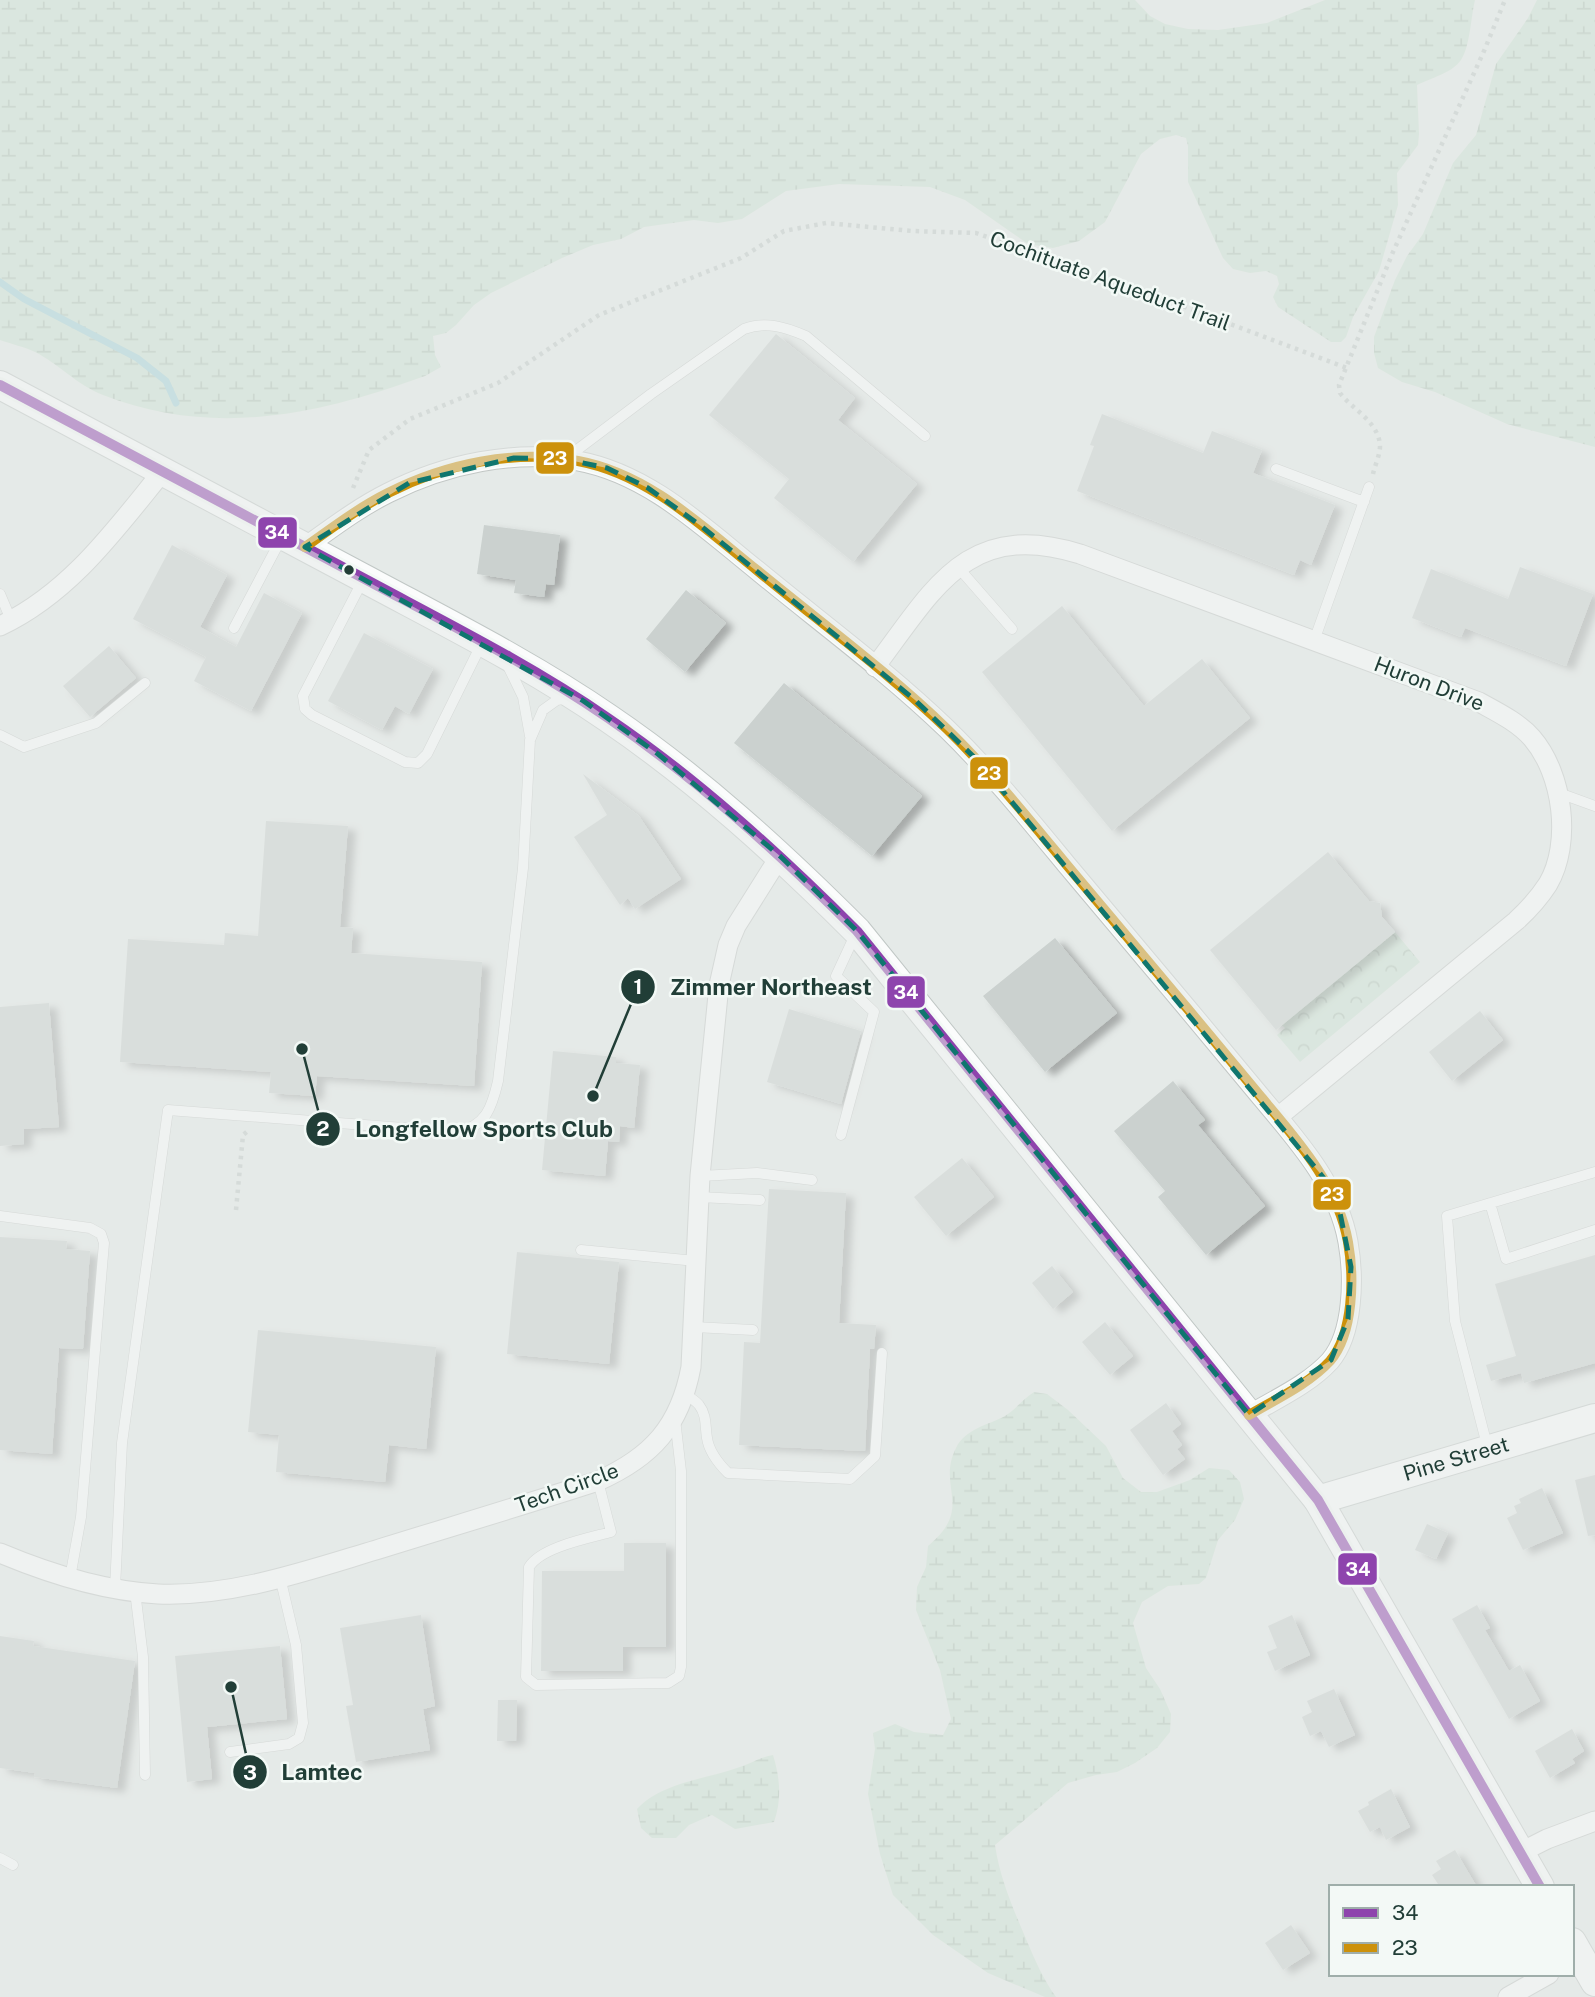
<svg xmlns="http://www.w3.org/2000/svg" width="1595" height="1997" font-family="'Public Sans',sans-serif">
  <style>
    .forest { fill: url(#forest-crowns) }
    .wetland { fill: url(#wetland-marsh) }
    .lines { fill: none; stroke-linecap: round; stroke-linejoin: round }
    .stream { stroke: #a5d2d9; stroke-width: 7 }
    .building { fill: #cbd1cf; filter: url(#shadow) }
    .lane-casing { stroke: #c2c7c5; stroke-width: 11 }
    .street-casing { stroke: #c2c7c5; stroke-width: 21 }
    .secondary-casing { stroke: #c0c7c5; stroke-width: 30 }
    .path { stroke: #c1cac7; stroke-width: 4.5; stroke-dasharray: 3.5 5; stroke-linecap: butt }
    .lane { stroke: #fbfcfc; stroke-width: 10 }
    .street { stroke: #fbfcfc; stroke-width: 19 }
    .secondary { stroke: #fbfcfc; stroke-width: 28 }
    .bus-1-casing { stroke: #f3f9f6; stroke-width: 16 }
    .bus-2-casing { stroke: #f3f9f6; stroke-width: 16 }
    .bus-1 { stroke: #8e44ad; stroke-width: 10 }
    .bus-2 { stroke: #cc910b; stroke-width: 10 }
    .marked { fill: none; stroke: #0f766e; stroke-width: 5; stroke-dasharray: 14 9; stroke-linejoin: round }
    .bus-dot { fill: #213e37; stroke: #f3f9f6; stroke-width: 2.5 }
    .labels { text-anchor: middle; stroke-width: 5; stroke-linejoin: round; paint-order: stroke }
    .street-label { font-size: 21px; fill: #213e37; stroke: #f3f9f6 }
    .leader { fill: none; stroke: #213e37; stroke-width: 2.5 }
    .callout-dot { fill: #213e37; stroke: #f3f9f6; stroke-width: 2.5 }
    .mark-label { font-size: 21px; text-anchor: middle; font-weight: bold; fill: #fff }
    .callout-label { font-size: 23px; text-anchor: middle; font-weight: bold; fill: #213e37; stroke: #f3f9f6; stroke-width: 5; stroke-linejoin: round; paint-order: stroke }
    .line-badge { stroke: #f3f9f6; stroke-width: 2.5 }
    .badge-label { font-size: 19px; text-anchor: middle; font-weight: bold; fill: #fff }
  </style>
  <defs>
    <pattern id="forest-crowns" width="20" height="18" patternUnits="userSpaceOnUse" patternTransform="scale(1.75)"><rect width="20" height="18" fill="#cde3d4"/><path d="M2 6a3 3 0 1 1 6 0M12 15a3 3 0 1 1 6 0" fill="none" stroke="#b0c4b7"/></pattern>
    <pattern id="wetland-marsh" width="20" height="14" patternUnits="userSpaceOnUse" patternTransform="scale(1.75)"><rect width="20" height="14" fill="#cde3d4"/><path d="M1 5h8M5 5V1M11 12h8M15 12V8" fill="none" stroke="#b0c4b7"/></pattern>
    <filter id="shadow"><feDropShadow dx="8" dy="4.5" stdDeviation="3.5" flood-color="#0004"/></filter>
  </defs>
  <rect width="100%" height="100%" fill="#e5eae8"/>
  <path class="forest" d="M1395 932 1420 962 1300 1062 1277 1035 1285 1028 1282 1025Z"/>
  <path class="wetland" d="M0 0H1135L1150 16 1165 24 1188 29 1218 30 1267 23 1325 0H1475C1471 16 1470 47 1461 60 1452 73 1431 78 1417 85L1419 134 1418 145 1397 173 1398 205 1379 271 1353 317 1346 337 1341 342H1331L1278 307 1273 297 1279 284 1277 276 1266 271 1250 273 1233 269 1223 258 1188 182V146L1186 138 1176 135 1160 139 1141 154 1105 222 1079 241 1053 248 1028 244 965 200 930 187 839 184 786 191 742 219 718 223 694 220 644 227 621 239 593 245 562 258 491 293 474 305 456 325 446 333 433 336 435 355 441 367 425 376C317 415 214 438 103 395 77 385 59 364 35 352 25 347 11 344 0 340Z
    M1537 0H1595V447L1507 424 1435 392 1402 382 1378 368 1374 353V337L1395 280 1407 256 1423 234 1453 163 1476 135 1496 64 1528 18Z
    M1034 1392 1047 1394 1068 1410 1106 1446 1123 1478 1141 1492H1157L1190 1480 1209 1468 1229 1470 1240 1482 1244 1499 1235 1520 1218 1540 1206 1578 1199 1584 1168 1586 1142 1602 1133 1623 1146 1668 1160 1689 1171 1714 1170 1732 1157 1748 1135 1763 1117 1772 1096 1775 1068 1783 995 1845C1000 1879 1013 1908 1026 1939 1035 1960 1043 1979 1056 1997H1045L988 1973 933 1935 893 1895 880 1854 868 1794 875 1749 873 1733 895 1724 914 1732 943 1735 951 1719 940 1670 916 1610 917 1587 926 1567 928 1546C975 1507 936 1488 956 1448 965 1429 988 1425 1005 1416 1015 1410 1023 1399 1034 1392Z
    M773 1755C780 1778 782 1799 774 1822L735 1829 712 1815 689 1825 676 1838H652L641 1828 637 1809C661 1783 705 1779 737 1768 750 1764 760 1757 773 1755Z"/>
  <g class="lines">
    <path class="stream" d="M0 282 24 299 137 358 166 381 176 403"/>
  </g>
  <path class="building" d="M776 334 855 398 838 420 917 484 853 562 774 498 789 479 709 415Z
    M1102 414 1203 453 1212 431 1262 450 1253 473 1335 505 1311 565 1300 560 1294 575 1077 491 1094 446 1090 445Z
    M484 525 560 535 554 585 546 584 544 597 514 593 516 580 477 574Z
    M172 545 227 575 200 627 236 647 264 593 302 613 251 711 194 681 206 657 133 619Z
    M1520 567 1593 594 1566 666 1465 628 1461 637 1412 618 1431 569 1508 599Z
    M686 590 726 623 685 672 646 639Z
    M1062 606 1144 706 1202 659 1250 718 1112 831 982 672Z
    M364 633 433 669 409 714 395 706 382 730 328 701Z
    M109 646 136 678 90 717 63 686Z
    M784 683 922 796 872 856 734 743Z
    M583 774 639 816 681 879 635 909 628 898 620 905 574 837 607 815Z
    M266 821 348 826 340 927 353 928 351 953 482 962 474 1086 317 1076 315 1096 269 1093 271 1072 120 1062 128 939 224 945 225 933 258 936Z
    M1328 852 1369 901 1380 903 1382 917 1395 932 1276 1030 1210 950Z
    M1055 938 1117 1013 1045 1072 983 996Z
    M49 1003 59 1127 24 1129V1144L0 1146V1007Z
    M789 1009 861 1031 841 1104 767 1082Z
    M1480 1011 1503 1040 1452 1081 1429 1052Z
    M553 1051 616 1057V1063L640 1065 634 1128 620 1126 619 1142 608 1141 605 1176 542 1170Z
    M1173 1081 1205 1120 1198 1125 1265 1206 1206 1255 1158 1197 1165 1191 1114 1131Z
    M962 1158 994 1197 946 1236 914 1197Z
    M769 1189 846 1193 839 1323 876 1325 874 1349H870L865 1451 739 1445 744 1342 760 1343Z
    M0 1237 67 1241 66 1249 90 1251 83 1349 59 1348 52 1454 0 1450Z
    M517 1252 619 1262 609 1364 507 1354Z
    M1595 1255V1363L1524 1383 1521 1373 1491 1381 1486 1365 1516 1356 1495 1284Z
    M1052 1266 1073 1292 1053 1309 1032 1283Z
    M1105 1322 1133 1356 1110 1375 1082 1342Z
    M258 1330 436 1347 426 1449 389 1445 385 1482 276 1472 279 1435 248 1432Z
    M1166 1403 1181 1424 1172 1431 1182 1445 1177 1449 1185 1459 1163 1475 1130 1430Z
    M1595 1475V1535L1588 1536 1575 1480Z
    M1542 1488 1563 1533 1523 1550 1507 1518 1517 1513 1514 1506 1521 1503 1519 1499Z
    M1427 1524 1448 1533 1436 1559 1415 1550Z
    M624 1543H666V1647H623V1671H541L542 1571H624Z
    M1477 1605 1490 1628 1485 1630 1509 1671 1520 1665 1540 1701 1509 1719 1452 1619Z
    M421 1615 435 1706 423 1709 430 1750 356 1762 346 1706 353 1705 340 1628Z
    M1292 1615 1310 1655 1275 1671 1267 1652 1277 1648 1268 1626Z
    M0 1636 34 1641 33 1646 135 1661 117 1788 34 1777 35 1773 0 1768Z
    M280 1646 287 1719 207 1727 212 1779 187 1782 175 1656Z
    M1334 1689 1355 1735 1329 1747 1321 1731 1310 1736 1302 1717 1312 1712 1307 1701Z
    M498 1700H517L516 1741H497Z
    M1572 1729 1584 1751 1572 1759 1575 1763 1550 1778 1535 1751Z
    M1391 1789 1410 1827 1386 1840 1380 1827 1370 1832 1358 1811 1369 1805 1368 1802Z
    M1455 1850 1477 1887H1440L1432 1875 1441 1869 1436 1861Z
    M1291 1925 1310 1953 1283 1970 1265 1943Z"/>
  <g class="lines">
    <g class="lane-casing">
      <path id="lane" d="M565 459 651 394 744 329C766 321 785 327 806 336L925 436
        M1276 469 1364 502
        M957 566 1012 629
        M363 580 303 696 305 709 312 715 405 762 418 763 427 754 481 645
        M0 594 11 620
        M234 628 281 539
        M1314 641 1369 487
        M507 664 523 697 530 736
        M0 735 24 747 96 723 145 683
        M1559 793 1595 806
        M841 1135 874 1012 836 976 855 935
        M700 1176 757 1173 812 1180
        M699 1197 760 1200
        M1490 1203 1506 1259 1595 1230
        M0 1216 90 1228 101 1234 104 1243 81 1517 70 1578
        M581 1250 696 1261
        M694 1327 753 1330
        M685 1394C689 1397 696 1401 699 1405 707 1415 705 1427 707 1438 709 1452 718 1463 728 1473L850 1479 875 1456 882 1353
        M1488 1449 1455 1321 1447 1216 1595 1172
        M598 1481 611 1532C589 1538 541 1547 529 1567L526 1677 536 1685 668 1683 679 1676 681 1667V1471L675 1419
        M115 1588 122 1443 168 1110 456 1132C486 1127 492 1107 498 1081L523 868 530 740 543 710 557 700 568 698
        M135 1591 143 1657 145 1775
        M230 1752 289 1744 299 1738 303 1723 296 1645 280 1577
        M0 1858 13 1865"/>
    </g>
    <g class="street-casing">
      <path id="street" d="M305 547C332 528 358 508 388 493 445 464 515 449 578 461 649 474 704 528 758 571 821 623 888 672 947 729 990 771 1028 818 1066 864 1106 912 1147 960 1187 1008 1212 1038 1236 1067 1261 1097 1297 1140 1338 1185 1348 1242 1354 1276 1354 1333 1330 1361 1309 1384 1276 1399 1249 1415
        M0 626C70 593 115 530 163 471
        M875 667C934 589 967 519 1080 554L1479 702C1497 712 1518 722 1532 738 1563 774 1572 843 1548 884 1539 898 1528 910 1516 921L1278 1117
        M0 1553C50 1574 104 1591 158 1594 232 1597 306 1571 376 1550 450 1527 524 1505 598 1481 652 1457 680 1426 691 1367L700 1176 719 985 728 945 736 926 780 856
        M1521 1852 1547 1839 1595 1821
        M1508 1997 1549 1974"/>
    </g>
    <g class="secondary-casing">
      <g id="secondary">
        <path d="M0 385C121 449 243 514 365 579 447 623 531 665 608 718 698 779 780 854 857 931L1318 1500 1540 1887"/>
        <path id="s1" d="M1318 1500 1595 1418"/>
        <path d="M1572 1942 1595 1982"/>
      </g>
    </g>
    <path class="path" d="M1373 474C1375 465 1380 455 1380 446 1379 422 1353 410 1340 393L1339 385 1393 252 1484 51 1505 0
      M353 488 369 450 410 419 498 383 599 315 741 258 784 231 826 223 912 231 976 233 1169 301 1347 368
      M236 1210 243 1135 249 1130"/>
    <use href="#lane" class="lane"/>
    <use href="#street" class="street"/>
    <use href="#secondary" class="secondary"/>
    <g class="bus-1-casing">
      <path id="bus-1" d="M0 385C121 449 243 514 365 579 447 623 531 665 608 718 698 779 780 854 857 931L1318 1500 1540 1887"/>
    </g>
    <g class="bus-2-casing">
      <path id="bus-2" d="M305 547C332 528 358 508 388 493 445 464 515 449 578 461 649 474 704 528 758 571 821 623 888 672 947 729 990 771 1028 818 1066 864 1106 912 1147 960 1187 1008 1212 1038 1236 1067 1261 1097 1297 1140 1338 1185 1348 1242 1354 1276 1354 1333 1330 1361 1309 1384 1276 1399 1249 1415"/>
    </g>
    <use href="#bus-1" class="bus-1"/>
    <use href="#bus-2" class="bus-2"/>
  </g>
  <path d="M0 0H1595V1997H0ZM514 458 564 459 607 468 648 488 701 526 915 700 977 760 1323 1177 1339 1208 1351 1267 1348 1319 1331 1360 1249 1415 857 931 780 856 658 754 582 700 305 547 409 483Z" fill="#e5eae8" fill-opacity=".55" fill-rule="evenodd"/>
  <path class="marked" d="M514 458 564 459 607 468 648 488 701 526 915 700 977 760 1323 1177 1339 1208 1351 1267 1348 1319 1331 1360 1249 1415 857 931 780 856 658 754 582 700 305 547 409 483Z"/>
  <circle class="bus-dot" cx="349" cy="570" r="6"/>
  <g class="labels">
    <g class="street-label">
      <text transform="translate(1110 281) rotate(20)" y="7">Cochituate Aqueduct Trail</text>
      <text transform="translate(1429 684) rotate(21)" y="7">Huron Drive</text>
      <text dy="7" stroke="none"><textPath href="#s1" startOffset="144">Pine Street</textPath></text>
      <text transform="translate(567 1488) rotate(-20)" y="7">Tech Circle</text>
    </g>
  </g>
  <path class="leader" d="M593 1096L638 987M302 1049L323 1129M231 1687L250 1772"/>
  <g class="callout-dot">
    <circle cx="593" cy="1096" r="7"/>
    <circle cx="302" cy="1049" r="7"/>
    <circle cx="231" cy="1687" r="7"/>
    <circle cx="638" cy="987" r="18"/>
    <circle cx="323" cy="1129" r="18"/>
    <circle cx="250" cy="1772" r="18"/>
  </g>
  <g class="mark-label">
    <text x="638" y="994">1</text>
    <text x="323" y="1136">2</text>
    <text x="250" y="1780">3</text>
  </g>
  <g class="callout-label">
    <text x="771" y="995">Zimmer Northeast</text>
    <text x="484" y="1137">Longfellow Sports Club</text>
    <text x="322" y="1780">Lamtec</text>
  </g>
  <g class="line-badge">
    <rect x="535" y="441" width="40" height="34" rx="7" fill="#cc910b"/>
    <rect x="257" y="516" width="41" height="33" rx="7" fill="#8e44ad"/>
    <rect x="969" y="756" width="40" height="34" rx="7" fill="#cc910b"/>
    <rect x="886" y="975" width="40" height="34" rx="7" fill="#8e44ad"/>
    <rect x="1312" y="1178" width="40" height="33" rx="7" fill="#cc910b"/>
    <rect x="1337" y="1552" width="41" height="34" rx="7" fill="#8e44ad"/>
  </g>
  <g class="badge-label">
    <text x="555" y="465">23</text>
    <text x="277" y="539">34</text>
    <text x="989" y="780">23</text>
    <text x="906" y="999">34</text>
    <text x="1332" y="1201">23</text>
    <text x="1358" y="1576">34</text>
  </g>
  <rect x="1329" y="1885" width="245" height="91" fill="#f3f9f6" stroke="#9faeaa" stroke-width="2"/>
  <rect x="1343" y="1908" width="35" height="10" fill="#8e44ad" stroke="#9faeaa" stroke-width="2"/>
  <text x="1392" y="1920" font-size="21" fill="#213e37">34</text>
  <rect x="1343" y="1943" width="35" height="10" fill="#cc910b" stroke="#9faeaa" stroke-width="2"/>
  <text x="1392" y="1955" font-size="21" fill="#213e37">23</text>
</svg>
